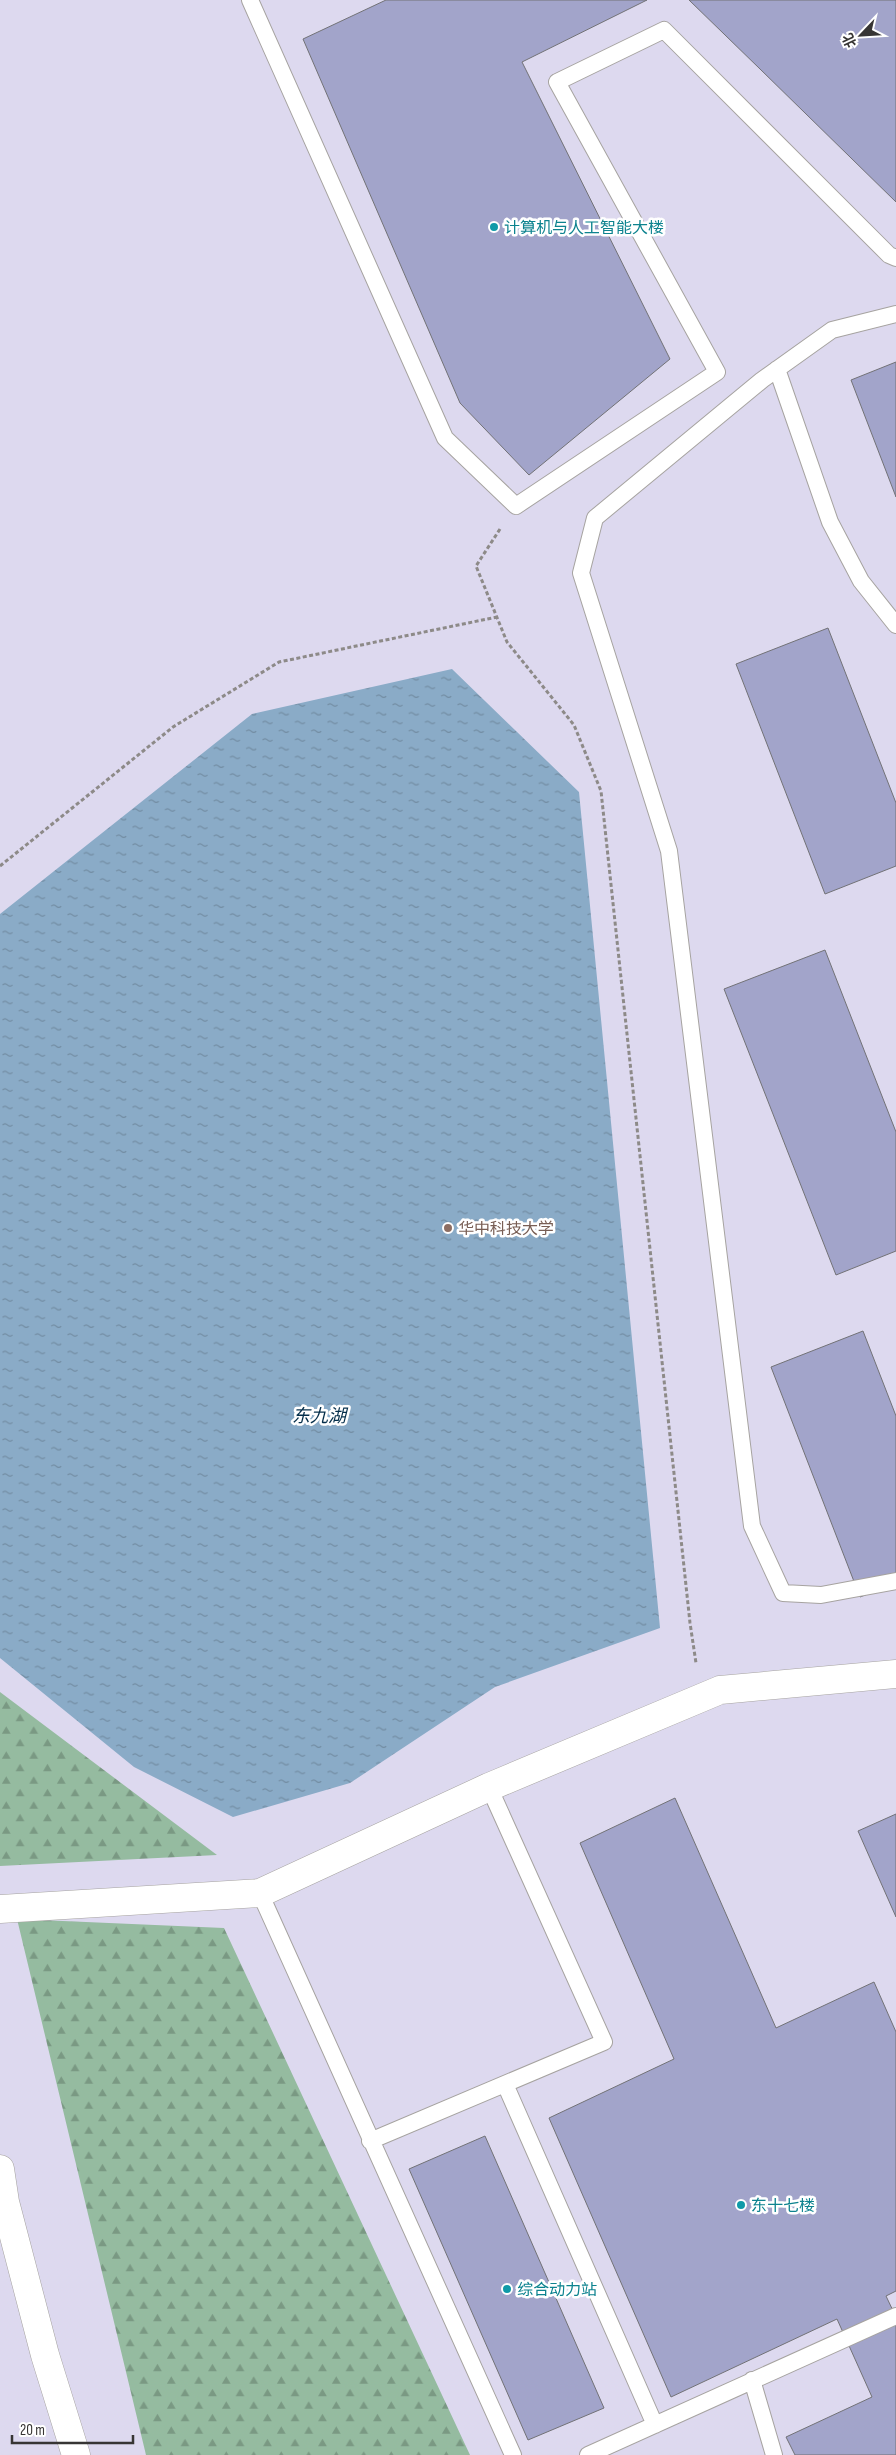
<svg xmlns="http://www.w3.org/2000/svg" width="896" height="2455" font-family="'Sofia Sans Condensed','Noto Sans SC',sans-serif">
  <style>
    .education { fill: #ddd9ef }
    .forest { fill: url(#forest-firs) }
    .water { fill: url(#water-ripples) }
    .building { fill: #a2a4ca; stroke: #727276 }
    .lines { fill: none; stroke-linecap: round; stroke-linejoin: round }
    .service-casing { stroke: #a6a3a0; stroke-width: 18 }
    .minor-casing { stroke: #a6a3a0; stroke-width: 29 }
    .path { stroke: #8d8a88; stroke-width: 3; stroke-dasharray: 4 2.5; stroke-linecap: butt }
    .service { stroke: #fff; stroke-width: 16 }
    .minor { stroke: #fff; stroke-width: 28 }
    .culture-dot { fill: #0f9aa8; stroke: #fff; stroke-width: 2 }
    .education-dot { fill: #8d6e63; stroke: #fff; stroke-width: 2 }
    .labels { text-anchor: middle; stroke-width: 5; stroke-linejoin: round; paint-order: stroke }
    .culture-label { font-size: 16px; fill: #0d838f; stroke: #fff; text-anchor: start }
    .education-label { font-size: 16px; fill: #785e54; stroke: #fff; text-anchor: start }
    .water-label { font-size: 18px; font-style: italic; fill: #042e4a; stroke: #fff }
  </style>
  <defs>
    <pattern id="forest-firs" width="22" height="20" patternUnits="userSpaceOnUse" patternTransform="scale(1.25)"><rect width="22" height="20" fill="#95bba0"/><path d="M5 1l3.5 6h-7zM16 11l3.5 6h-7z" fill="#7a9983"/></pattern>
    <pattern id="water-ripples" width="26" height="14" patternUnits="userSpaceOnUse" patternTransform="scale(1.25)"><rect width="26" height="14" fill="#8aabc7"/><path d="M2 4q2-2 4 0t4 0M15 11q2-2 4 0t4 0" fill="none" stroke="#728ca2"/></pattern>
  </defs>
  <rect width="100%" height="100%" fill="#e9e6e3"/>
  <path class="education" d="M0 0H896V2455H0Z"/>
  <path class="forest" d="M0 1692 217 1855 0 1866Z
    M17 1919 224 1928 470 2455H146Z"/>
  <path class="water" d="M452 669 579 792 660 1628 495 1687 350 1783 233 1817 134 1767 0 1658V914L252 714Z"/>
  <path class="building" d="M386 0H647L522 62 670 359 529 475 460 403 303 39Z
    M689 0H896V202L760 69Z
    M896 362V497L851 380Z
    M828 628 896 803V866L825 894 736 664Z
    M825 950 896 1132V1251L836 1275 724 989Z
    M863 1331 896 1416V1583L860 1597 771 1367Z
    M675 1798 776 2028 874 1982 896 2032V2291L886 2296 896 2317V2455H795L786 2437 872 2397 837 2319 671 2397 549 2118 674 2059 580 1843Z
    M896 1814V1917L858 1831Z
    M485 2136 604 2408 528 2440 409 2169Z"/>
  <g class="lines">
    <g class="service-casing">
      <path id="service" d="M250 0 445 438 516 506 717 372 557 82 664 30 889 255 896 258
        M896 314 832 330 762 380 595 518 581 573 669 851 752 1526 783 1593 821 1595 896 1581
        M777 369 830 522 861 581 896 625
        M260 1893 513 2455
        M505 2084 655 2425
        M370 2141 604 2042 489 1787
        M752 2380 774 2455
        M588 2455 896 2316"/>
    </g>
    <g class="minor-casing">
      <path id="minor" d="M0 1909 260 1893 489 1787 720 1690 896 1674
        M0 2169 5 2202 45 2355 76 2455"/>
    </g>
    <path class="path" d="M500 529 476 566 507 642 574 725 601 791 690 1623 696 1663
      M0 866 173 727 279 662 497 617"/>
    <use href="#service" class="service"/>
    <use href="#minor" class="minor"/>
  </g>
  <g class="culture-dot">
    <circle cx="494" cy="227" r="5"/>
    <circle cx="741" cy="2205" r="5"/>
    <circle cx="507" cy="2289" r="5"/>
  </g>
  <circle class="education-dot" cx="448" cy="1228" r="5"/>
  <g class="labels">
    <g class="culture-label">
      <text x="504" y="233">计算机与人工智能大楼</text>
      <text x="751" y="2211">东十七楼</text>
      <text x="517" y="2295">综合动力站</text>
    </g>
    <g class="education-label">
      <text x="458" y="1234">华中科技大学</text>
    </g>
    <g class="water-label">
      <text x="319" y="1422">东九湖</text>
    </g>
  </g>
  <g transform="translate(861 35) rotate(245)" stroke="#ffffff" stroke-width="4" paint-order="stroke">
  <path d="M0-4L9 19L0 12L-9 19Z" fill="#373534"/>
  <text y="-8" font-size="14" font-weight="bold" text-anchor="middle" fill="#373534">北</text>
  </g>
  <path d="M12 2435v8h121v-8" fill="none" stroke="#373534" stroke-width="2.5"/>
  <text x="20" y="2435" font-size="15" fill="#373534" stroke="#ffffff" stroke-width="4" paint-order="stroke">20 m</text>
</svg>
